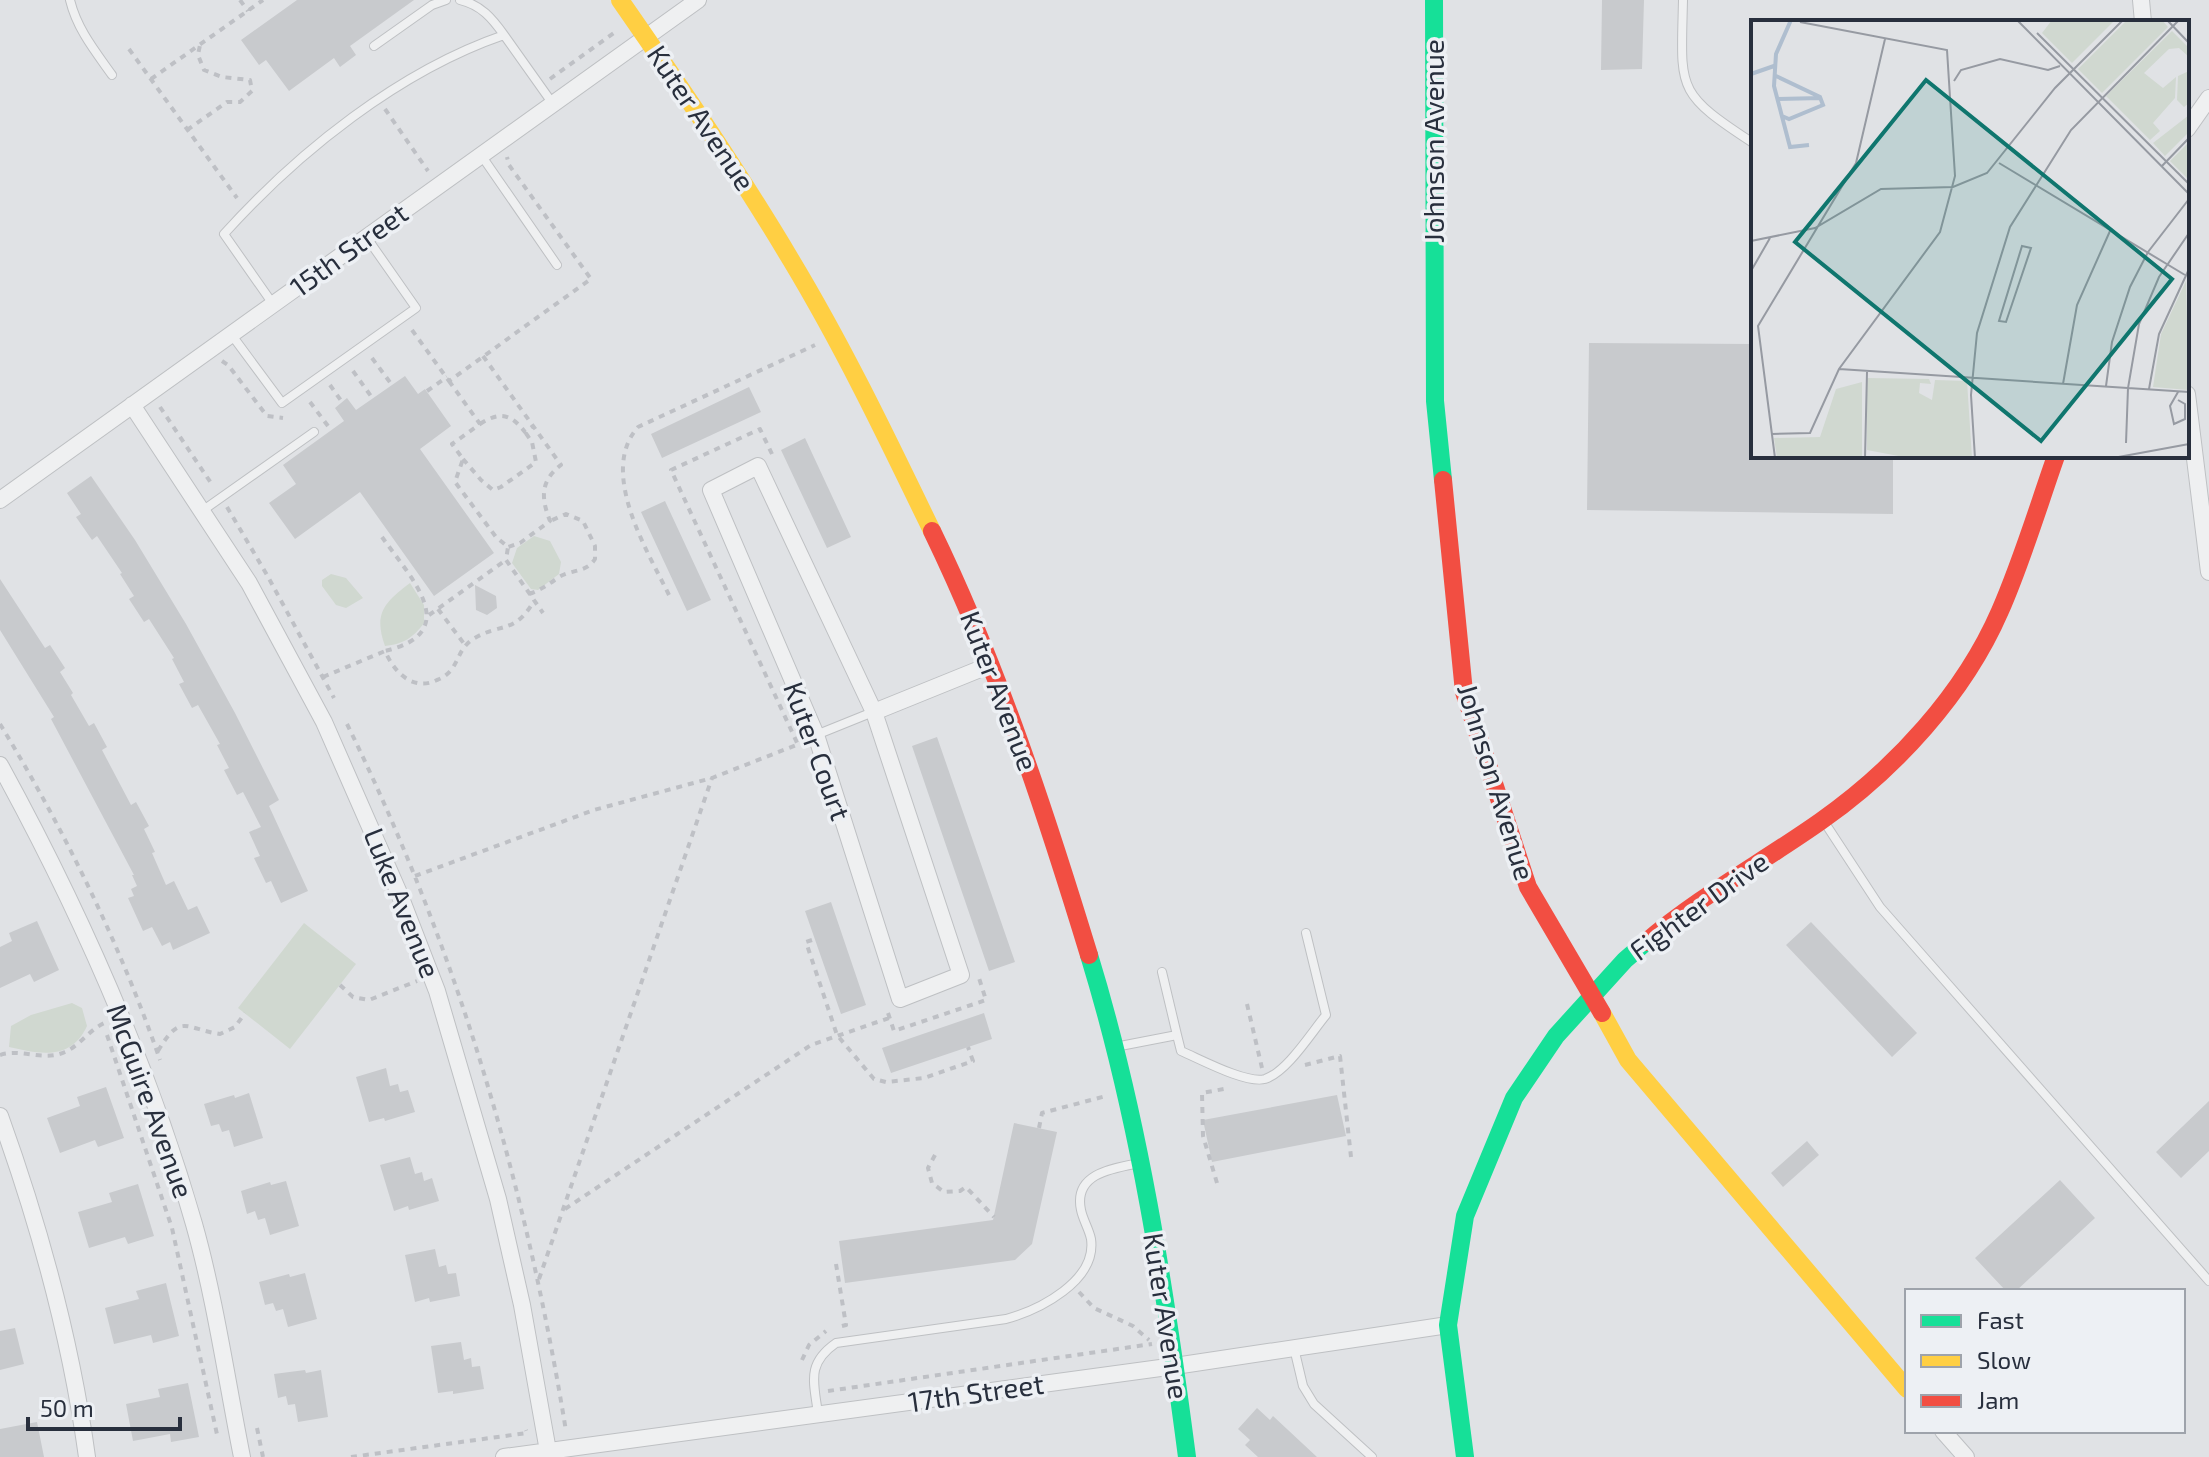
<svg xmlns="http://www.w3.org/2000/svg" width="2209" height="1457" font-family="'Exo 2',sans-serif">
  <style>
    .green { fill: #d0d8d0 }
    .building { fill: #c8cacd }
    .lines { fill: none; stroke-linecap: round; stroke-linejoin: round }
    .lane-casing { stroke: #bec0c3; stroke-width: 10 }
    .street-casing { stroke: #bec0c3; stroke-width: 18 }
    .path { stroke: #bec0c5; stroke-width: 4; stroke-dasharray: 6 6; stroke-linecap: butt }
    .lane { stroke: #eff0f1; stroke-width: 8 }
    .street { stroke: #eff0f1; stroke-width: 16 }
    .fast { stroke: #16e098; stroke-width: 18 }
    .slow { stroke: #ffcf43; stroke-width: 18 }
    .jam { stroke: #f24e42; stroke-width: 18 }
    .labels { text-anchor: middle; stroke-width: 7; stroke-linejoin: round; paint-order: stroke }
    .street-label { font-size: 28px; fill: #282f3d; stroke: #edf0f4 }
    .inset-river { fill: none; stroke: #afbecf; stroke-width: 4 }
    .inset-road { fill: none; stroke: #969aa2; stroke-width: 2 }
    .view { fill: #0f766e; fill-opacity: 0.15; stroke: #0f766e; stroke-width: 4 }
    .inset-edge { fill: none; stroke: #282f3d; stroke-width: 4 }
  </style>
  <rect width="100%" height="100%" fill="#e0e2e5"/>
  <path class="green" d="M534 536 550 541 561 562 559 574 538 590 531 589 512 563 517 548Z
    M331 574 346 578 363 598 346 608 336 605 322 586V580Z
    M410 583 424 605V623C413 638 403 644 385 646 373 613 385 602 410 583Z
    M304 923 356 964 290 1049 238 1008Z
    M72 1003 82 1008 87 1026C71 1061 40 1054 9 1047L11 1026 31 1015Z"/>
  <path class="building" d="M297 0H414L350 46 356 55 340 67 334 58 289 91 266 60 259 65 241 40Z
    M1602 0H1644L1642 69 1601 70Z
    M1589 343 1753 344V456H1893V514L1587 510Z
    M405 376 418 394 425 389 451 426 420 449 494 553 434 596 360 492 295 539 269 503 296 484 283 465 344 421 335 408 347 398 356 410Z
    M749 387 761 412 662 458 651 434Z
    M805 438 851 537 827 548 781 450Z
    M91 476 135 540 186 624 235 713 279 800 269 806 308 891 281 903 271 881 266 883 254 858 260 856 249 832 261 827 243 792 237 795 224 770 229 768 217 745 220 744 198 705 192 708 179 684 184 682 172 659 174 658 149 619 144 622 129 599 134 596 120 574 122 573 97 536 92 540 76 517 81 514 67 493Z
    M665 501 711 600 687 611 641 512Z
    M0 579 45 648 50 645 65 668 60 672 73 693 71 695 89 726 94 723 107 747 102 750 131 805 136 802 149 826 144 829 155 852 152 853 166 885 174 881 188 910 197 906 210 933 173 950 170 942 162 946 152 927 143 931 128 898 134 896 131 889 137 886 132 875H134L51 719 54 717 0 630Z
    M475 585 496 596 497 608 487 615 476 610Z
    M937 737 1015 962 989 971 912 746Z
    M831 902 866 1005 841 1014 805 911Z
    M37 921 59 970 34 982 30 974 0 988V947L12 941 9 933Z
    M1811 922 1917 1033 1892 1057 1786 945Z
    M984 1013 992 1039 891 1073 882 1048Z
    M386 1068 390 1086 398 1084 400 1092 408 1090 415 1112 385 1121 384 1118 369 1122 356 1077Z
    M106 1087 124 1138 98 1147 95 1140 60 1153 47 1118 80 1106 77 1097Z
    M249 1093 263 1138 234 1147 229 1130 222 1132 219 1124 211 1126 204 1104 234 1095 235 1098Z
    M1337 1095 1346 1136 1212 1162 1203 1120Z
    M2209 1101V1151L2181 1178 2156 1152Z
    M1014 1123 1057 1132 1032 1244 1015 1260 845 1283 839 1241 993 1220Z
    M1807 1141 1819 1155 1783 1187 1771 1173Z
    M410 1157 415 1174 422 1172 424 1181 432 1178 439 1201 409 1210 408 1206 394 1211 380 1165Z
    M2060 1180 2095 1218 2016 1291H2006L1975 1258Z
    M286 1181 299 1226 270 1235 265 1218 258 1220 255 1211 247 1214 241 1191 270 1182 271 1185Z
    M138 1184 154 1236 128 1244 125 1237 89 1248 78 1212 112 1202 109 1193Z
    M435 1249 439 1267 446 1265 448 1274 456 1273 460 1296 430 1302 429 1298 415 1302 405 1255Z
    M305 1273 317 1319 288 1327 283 1309 276 1311 273 1303 265 1305 259 1282 289 1274 290 1277Z
    M166 1283 179 1336 153 1343 151 1335 114 1344 105 1308 139 1299 136 1291Z
    M15 1328 24 1364 0 1370V1331Z
    M461 1342 464 1360 471 1358 472 1367 480 1366 484 1389 453 1394V1391L438 1393 431 1346Z
    M305 1370 306 1373 321 1370 328 1417 298 1422 295 1404 288 1405 286 1396 278 1398 274 1374Z
    M188 1383 199 1437 171 1442 170 1434 133 1441 126 1404 160 1397 158 1389Z
    M1257 1408 1270 1420 1273 1416 1317 1457H1258L1245 1445 1250 1440 1238 1429Z
    M37 1422 44 1457H0V1429Z"/>
  <g class="lines">
    <g class="lane-casing">
      <path id="lane" d="M70 0C77 29 95 51 112 75
        M460 0C481 5 492 18 504 35
        M1683 0C1681 90 1675 92 1753 143
        M374 46 432 5 446 0
        M481 155 557 265
        M273 304 224 234C298 152 399 71 504 35L553 104
        M231 334 282 403 416 308 367 238
        M202 511 314 432
        M816 735 873 712
        M1823 820 1880 907 2209 1281
        M1177 1035 1181 1051C1200 1059 1246 1084 1265 1079 1287 1072 1311 1033 1326 1015L1306 933
        M1115 1047 1177 1035 1162 972
        M1294 1348 1303 1386 1314 1404 1372 1457
        M818 1414C814 1382 806 1364 836 1343L1006 1319C1039 1310 1097 1281 1091 1239 1089 1229 1083 1220 1081 1210 1073 1173 1114 1168 1140 1163"/>
    </g>
    <g class="street-casing">
      <path id="street" d="M2141 0 2143 22
        M2187 129 2209 98
        M2187 394 2209 572
        M132 405 249 583 324 722 399 893 437 991 498 1199 522 1305 548 1451
        M758 466 874 712 961 975 900 999 816 735 711 490Z
        M0 500 698 0
        M874 712 990 665
        M0 765C80 911 148 1064 194 1224 215 1298 227 1382 242 1457
        M0 1116C40 1227 71 1340 87 1457
        M1943 1431 1966 1457
        M504 1457 1175 1366 1448 1325"/>
    </g>
    <path class="path" d="M240 0 248 11
      M129 49 237 198
      M151 79 263 0
      M550 79 618 30
      M385 109 428 171
      M187 130 227 102H240L252 91 250 80 222 77 204 70 198 55 200 45
      M412 330 449 381 591 279 509 165 507 157
      M483 356 561 465C540 481 541 498 550 521L520 543 508 547
      M372 358 392 385
      M222 361 228 365 267 416 283 418
      M353 371 373 399
      M449 381 480 424 452 444 463 459 455 482 496 537 508 547 506 560 543 613
      M330 385 342 402
      M427 391 447 377
      M310 402 331 430
      M160 407 213 486
      M480 424C500 411 511 414 525 432L533 426
      M772 454 760 429 671 470 799 747
      M463 459 481 480 493 490 501 487 536 462 532 442 525 432
      M227 507 267 575 334 698
      M382 537C410 577 465 632 385 651 394 672 413 692 437 680 443 678 448 674 452 669 460 657 460 648 473 639 501 622 514 635 534 601
      M529 594C541 590 549 584 559 577 572 569 586 573 595 559V546L583 521 566 514 550 521
      M669 595C648 552 598 472 638 427L815 345
      M438 609 465 645
      M429 615 506 560
      M323 677 385 651
      M0 724C64 829 120 944 160 1060
      M347 724C457 948 526 1185 566 1431
      M415 876 594 810 712 778 799 744
      M812 940 806 942 837 1035 874 1079 886 1082 924 1078 973 1061 968 1047
      M340 985 353 997 369 1000 417 981
      M1247 1004 1262 1068
      M888 1013 894 1031 986 1000 979 978
      M107 1035 172 1228 218 1439
      M158 1051C181 1012 185 1029 220 1034L235 1027 245 1013
      M0 1055C21 1048 43 1062 65 1052 81 1045 90 1028 107 1022
      M1305 1065 1340 1056 1351 1157
      M1039 1128 1042 1113 1106 1096
      M935 1155 928 1168 932 1183 944 1192 960 1191 966 1187 994 1217
      M1217 1183 1203 1136 1202 1093 1229 1088
      M565 1209 811 1045 889 1018
      M836 1264 846 1325 838 1327
      M539 1279 712 778
      M1079 1292 1094 1308 1133 1326 1149 1340
      M802 1360 809 1345 826 1331
      M828 1391 1152 1344
      M257 1428 263 1457
      M351 1457 527 1433 526 1430"/>
    <use href="#lane" class="lane"/>
    <use href="#street" class="street"/>
    <path class="fast" d="M1434 0 1435 401 1443 480
      M1089 955C1139 1118 1165 1288 1187 1457
      M1465 1457 1448 1325 1465 1216 1514 1098 1556 1036 1625 960 1646 942"/>
    <path class="slow" d="M620 0C679 85 738 171 791 260 844 348 888 440 932 531
      M1602 1013 1628 1060 1907 1389"/>
    <path class="jam" d="M1443 480 1464 692 1528 887 1602 1013
      M932 531C998 667 1045 811 1089 955
      M1646 942C1700 896 1763 862 1821 821 1895 769 1964 694 2000 611 2022 561 2038 507 2056 456"/>
  </g>
  <g class="labels">
    <g class="street-label">
      <text transform="translate(701 118) rotate(56)" y="10">Kuter Avenue</text>
      <text transform="translate(1434 141) rotate(-90)" y="10">Johnson Avenue</text>
      <text transform="translate(349 250) rotate(-36)" y="10">15th Street</text>
      <text transform="translate(999 691) rotate(69)" y="10">Kuter Avenue</text>
      <text transform="translate(817 751) rotate(70)" y="10">Kuter Court</text>
      <text transform="translate(1496 782) rotate(73)" y="10">Johnson Avenue</text>
      <text transform="translate(402 903) rotate(68)" y="10">Luke Avenue</text>
      <text transform="translate(1699 906) rotate(-36)" y="10">Fighter Drive</text>
      <text transform="translate(150 1101) rotate(70)" y="10">McGuire Avenue</text>
      <text transform="translate(1166 1316) rotate(81)" y="10">Kuter Avenue</text>
      <text transform="translate(976 1393) rotate(-8)" y="10">17th Street</text>
    </g>
  </g>
  <g transform="translate(1751 20)">
    <rect width="438" height="438" fill="#e0e2e5"/>
    <path d="M301 0H364L321 43 291 13ZM376 0H411L417 7 351 73 327 49ZM421 11 438 28V37L428 28 418 29 393 53 412 68 425 57 424 78 402 103 409 111 399 120 355 76ZM438 51V83L433 87 426 80 427 56ZM438 95V112L414 136 402 123ZM438 122V160L419 141ZM435 261 438 370 402 367 410 314ZM116 358 178 359 180 364 169 363 168 373 181 380 184 360 216 361 221 438H158L116 430ZM111 362V438H26L23 418 69 417 85 369Z" fill="#d0d8d0"/>
    <path class="inset-river" d="M40 0 25 34 23 66 39 127 58 125M0 54 23 46M23 55 69 77 72 85 38 99 31 96M26 79 70 78"/>
    <path class="inset-road" d="M266 0 438 174M416 0 438 23M286 13 438 164M203 61 210 50 249 39 297 50 309 46M248 143 434 255M410 147 438 118M0 221 64 208 130 169 202 167 236 153 304 68 372 0M271 226 280 228 255 302 248 301ZM0 251 19 218M88 349 438 372M312 364 326 285 359 211M355 366 361 322 379 267 397 232 438 179M398 369 408 314 438 249M427 380 434 384V399L423 404 419 386 427 372M21 414 59 413 88 349 189 212 204 156 196 30 49 2M375 423 377 368 388 304 408 257 438 213M24 438 7 306 105 143 134 19M114 438 116 352M224 438 220 375 226 313 259 207 320 110 428 0M362 438 438 424"/>
    <path class="view" d="M175 60 421 259 290 421 44 222Z"/>
    <rect width="438" height="438" class="inset-edge"/>
  </g>
  <rect x="1905" y="1289" width="280" height="144" fill="#edf0f4" stroke="#9ea3ab" stroke-width="2"/>
  <rect x="1921" y="1315" width="40" height="12" fill="#16e098" stroke="#9ea3ab" stroke-width="2"/>
  <text x="1977" y="1329" font-size="24" fill="#282f3d">Fast</text>
  <rect x="1921" y="1355" width="40" height="12" fill="#ffcf43" stroke="#9ea3ab" stroke-width="2"/>
  <text x="1977" y="1369" font-size="24" fill="#282f3d">Slow</text>
  <rect x="1921" y="1395" width="40" height="12" fill="#f24e42" stroke="#9ea3ab" stroke-width="2"/>
  <text x="1977" y="1409" font-size="24" fill="#282f3d">Jam</text>
  <path d="M28 1417v12h152v-12" fill="none" stroke="#282f3d" stroke-width="4"/>
  <text x="40" y="1417" font-size="24" fill="#282f3d" stroke="#edf0f4" stroke-width="6" paint-order="stroke">50 m</text>
</svg>
